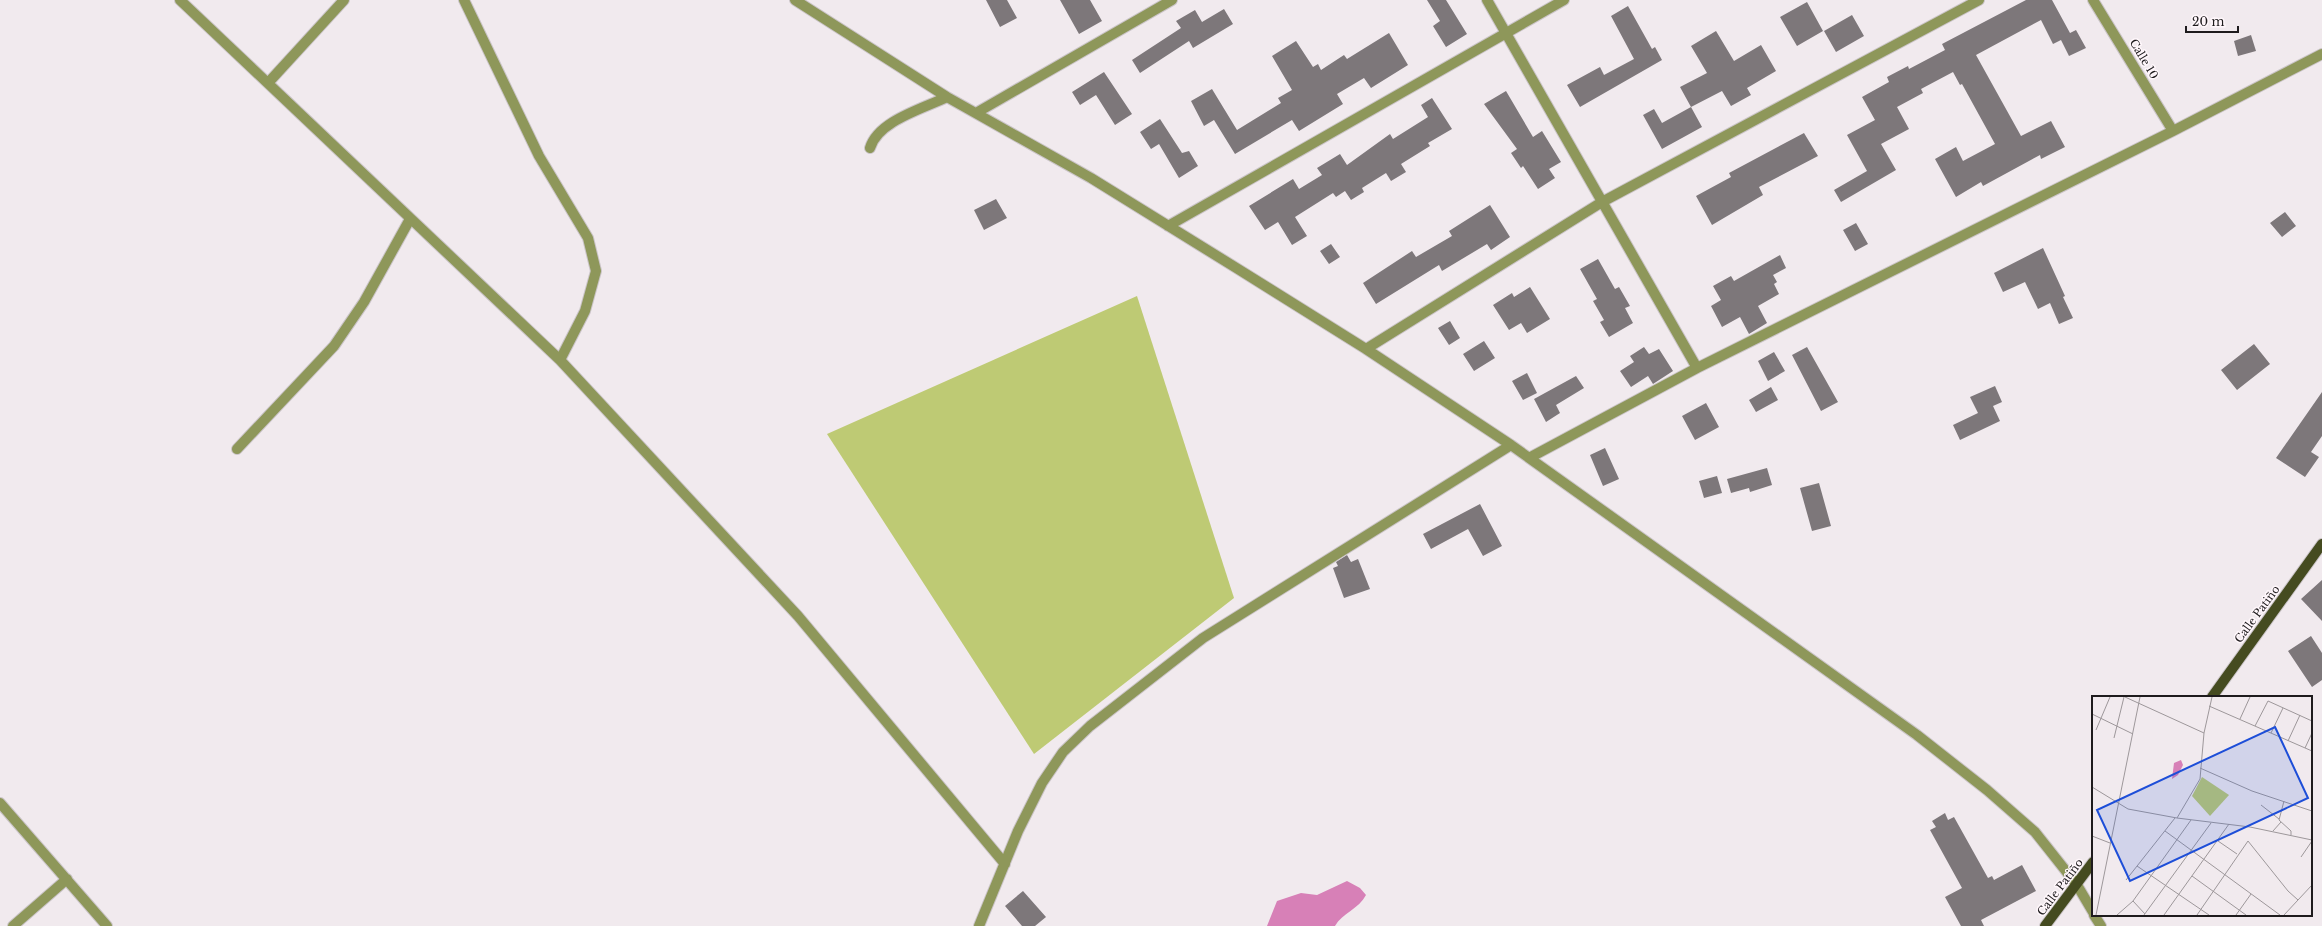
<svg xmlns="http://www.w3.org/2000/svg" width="2322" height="926" font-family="'Libre Baskerville',serif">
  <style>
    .green { fill: #beca74 }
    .water { fill: #d780b7 }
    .building { fill: #7d777a }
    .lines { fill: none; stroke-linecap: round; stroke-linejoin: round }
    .minor-casing { stroke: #cbc5c8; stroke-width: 12 }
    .major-casing { stroke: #cbc5c8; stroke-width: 12 }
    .minor { stroke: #8e975a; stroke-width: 10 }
    .major { stroke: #454b20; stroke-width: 10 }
    .labels { text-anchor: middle; stroke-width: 3; stroke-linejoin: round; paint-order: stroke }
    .street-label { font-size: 11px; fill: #1e1b1d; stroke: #fff7fb }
    .inset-road { fill: none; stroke: #9d979a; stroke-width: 1 }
    .view { fill: #1d4ed8; fill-opacity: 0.15; stroke: #1d4ed8; stroke-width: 2 }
    .inset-edge { fill: none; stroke: #1e1b1d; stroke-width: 2 }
  </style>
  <rect width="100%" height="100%" fill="#f1eaee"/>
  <path class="green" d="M1137 296 1234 598 1034 754 827 434Z"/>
  <path class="water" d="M1347 881 1360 888 1366 895C1359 909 1342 913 1335 926H1267L1277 901 1301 893 1317 895Z"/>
  <path class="building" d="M986 0H1007L1017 18 1000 27Z
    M1060 0H1090L1102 21 1079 34Z
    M1427 0H1446L1467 34 1446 47 1433 26 1440 21Z
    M2026 0H2052L2070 33 2076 30 2086 48 2069 56 2061 40 2053 44 2041 20 1976 55 2021 136 2051 121 2065 147 2041 159 2040 155 1983 186 1981 182 1956 197 1935 159 1956 147 1963 161 1995 144 1962 84 1960 85 1953 72 1921 89 1923 93 1897 107 1909 129 1881 144 1896 170 1841 202 1834 190 1867 171 1847 135 1875 120 1862 97 1889 82 1887 77 1908 66 1909 69 1945 50 1942 44Z
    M1807 2 1823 31 1797 46 1780 17Z
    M1628 6 1652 49 1655 47 1662 60 1580 107 1567 85 1600 67 1604 75 1634 59 1611 16Z
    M1224 9 1233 24 1193 48 1189 41 1140 73 1132 60 1181 28 1176 21 1195 10 1202 22Z
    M1852 15 1864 36 1836 52 1824 31Z
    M1716 31 1734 61 1761 45 1776 71 1747 88 1751 95 1731 106 1722 91 1691 107 1680 87 1707 73 1691 46Z
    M1389 33 1408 65 1371 88 1364 78 1337 94 1343 104 1299 131 1292 120 1235 154 1214 120 1204 126 1191 101 1212 89 1237 130 1281 103 1278 98 1292 90 1272 56 1296 41 1313 67 1318 64 1321 70 1344 55 1347 59Z
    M2251 35 2256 51 2238 56 2234 41Z
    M1104 72 1132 114 1115 125 1096 95 1080 105 1072 92Z
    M1506 91 1533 137 1542 131 1561 162 1549 169 1555 178 1538 189 1523 166 1521 168 1511 153 1517 149 1484 104Z
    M1432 98 1452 129 1428 143 1430 146 1401 164 1406 172 1391 181 1386 173 1362 188 1364 192 1351 200 1345 191 1336 197 1333 193 1295 217 1307 236 1292 245 1278 222 1265 230 1249 206 1293 179 1299 189 1322 175 1317 168 1340 154 1347 165 1390 134 1393 139 1428 117 1421 105Z
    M1691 107 1702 127 1662 149 1643 115 1654 109 1662 123Z
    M1160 119 1182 153 1189 151 1198 166 1179 178 1159 144 1151 149 1140 132Z
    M1804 133 1818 156 1759 187 1763 195 1712 225 1696 196 1731 177 1729 173Z
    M996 199 1007 218 984 230 974 210Z
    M1490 205 1510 237 1491 250 1487 244 1442 271 1439 265 1376 304 1363 283 1412 251 1416 257 1452 236 1449 231Z
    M2285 212 2296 226 2282 237 2270 223Z
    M1856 223 1868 244 1855 251 1843 230Z
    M1331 244 1340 257 1329 264 1320 251Z
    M2043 248 2065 296 2063 297 2073 318 2059 324 2050 303 2038 309 2025 282 2003 292 1994 273Z
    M1780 255 1786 268 1773 275 1777 282 1774 284 1779 294 1758 306 1767 323 1749 334 1740 317 1722 327 1711 306 1721 300 1713 286 1731 276 1734 281Z
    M1598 259 1615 289 1619 287 1630 306 1625 308 1633 323 1609 337 1600 322 1604 320 1593 301 1597 299 1580 269Z
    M1530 287 1550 319 1527 333 1521 323 1509 330 1493 305 1512 293 1514 297Z
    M1450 321 1460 338 1449 345 1438 328Z
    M1484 341 1495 358 1474 371 1463 354Z
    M2254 344 2270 364 2237 390 2221 370Z
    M1644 347 1649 354 1659 349 1673 371 1653 384 1648 376 1631 387 1620 371 1634 362 1630 356Z
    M1807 347 1838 402 1821 411 1792 355Z
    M1774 352 1785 371 1768 381 1758 361Z
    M1527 373 1537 393 1523 400 1512 381Z
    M1576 376 1584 388 1556 405 1560 413 1546 422 1534 399Z
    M1995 386 2002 402 1993 406 2000 421 1960 440 1953 425 1978 413 1970 397Z
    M1771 387 1778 400 1756 412 1749 400Z
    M2322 392V436L2311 452 2319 457 2305 477 2276 458Z
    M1706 403 1719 427 1695 440 1682 416Z
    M1605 448 1619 479 1603 486 1590 455Z
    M1767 468 1772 485 1750 492 1749 488 1731 493 1727 479Z
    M1717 476 1722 493 1704 498 1699 481Z
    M1819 483 1831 526 1812 531 1800 488Z
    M1480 504 1502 546 1483 556 1468 529 1431 549 1423 534Z
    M1347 555 1351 562 1358 559 1370 589 1344 598 1333 568 1338 566 1336 562Z
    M2322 580V621L2301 599Z
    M2311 636 2322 653V680L2312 687 2288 651Z
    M1945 813 1948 820 1954 817 1988 878 1992 876 1994 880 2022 865 2036 891 1981 920 1984 926H1961L1945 897 1962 888 1930 830 1936 827 1932 821Z
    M1023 891 1046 917 1035 926H1022L1005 906Z"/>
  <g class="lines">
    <g class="minor-casing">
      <path id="minor" d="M180 0 560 360 798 616 1005 864
        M464 0 539 156 588 238 596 271 585 311 560 360
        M795 0 947 97 1091 178 1238 269 1366 349 1511 445 1917 735 1987 790 2035 832 2077 885 2093 912
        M1487 0 1697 368
        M2093 0 2173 131
        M268 83 344 0
        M976 113 1172 0
        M870 148C878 121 922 109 947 97
        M1168 226 1564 0
        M1366 349 1602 202 1979 0
        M237 449 334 346 364 302 410 219
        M1529 458 1697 368 2173 131 2322 54
        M0 803 107 926
        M2094 915 2101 926
        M13 926 67 879
        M979 926 1018 831 1042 783 1063 752 1090 726 1203 638 1511 445"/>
    </g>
    <g class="major-casing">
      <path id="major" d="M2212 697 2322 544
        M2045 926 2093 862"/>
    </g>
    <use href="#minor" class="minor"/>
    <use href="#major" class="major"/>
  </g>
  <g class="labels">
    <g class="street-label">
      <text transform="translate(2144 59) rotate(59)" y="4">Calle 10</text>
      <text transform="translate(2257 614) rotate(-54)" y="4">Calle Patiño</text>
      <text transform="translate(2060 887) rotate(-53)" y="4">Calle Patiño</text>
    </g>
  </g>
  <g transform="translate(2092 696)">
    <rect width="220" height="220" fill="#f1eaee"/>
    <path d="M110 81 137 99 118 120 100 100Z" fill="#beca74"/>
    <path d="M89 64 91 69 86 79 80 83 82 67Z" fill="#d780b7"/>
    <path class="inset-road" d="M33 1 112 37M117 10 220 55M0 18 41 38M148 23 158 1M163 30 176 5 220 25M4 34 18 1M179 37 191 12M22 42 32 1M196 45 208 19M213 52 220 37M108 72 160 95 220 115M0 91 36 113 85 122 158 131 220 144M192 105 187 124 199 135V139M169 109 187 123M85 122 108 83 112 37 120 1M73 135 188 219M181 135 189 126M0 140 18 147M126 145 145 158M209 161 220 145M45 170 117 219M100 180 154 219M34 184 83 122M41 205 53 218M4 219 48 1M25 219 41 205 99 124M52 219 119 127M72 219 137 128M105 219 156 145 196 195 206 204M144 219 159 198M192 219 220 189"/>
    <path class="view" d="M183 31 216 102 38 185 5 114Z"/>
    <rect width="220" height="220" class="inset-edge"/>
  </g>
  <path d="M2186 26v6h52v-6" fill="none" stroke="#1e1b1d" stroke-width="2"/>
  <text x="2192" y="26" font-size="12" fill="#1e1b1d" stroke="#fff7fb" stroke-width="3" paint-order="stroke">20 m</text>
</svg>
